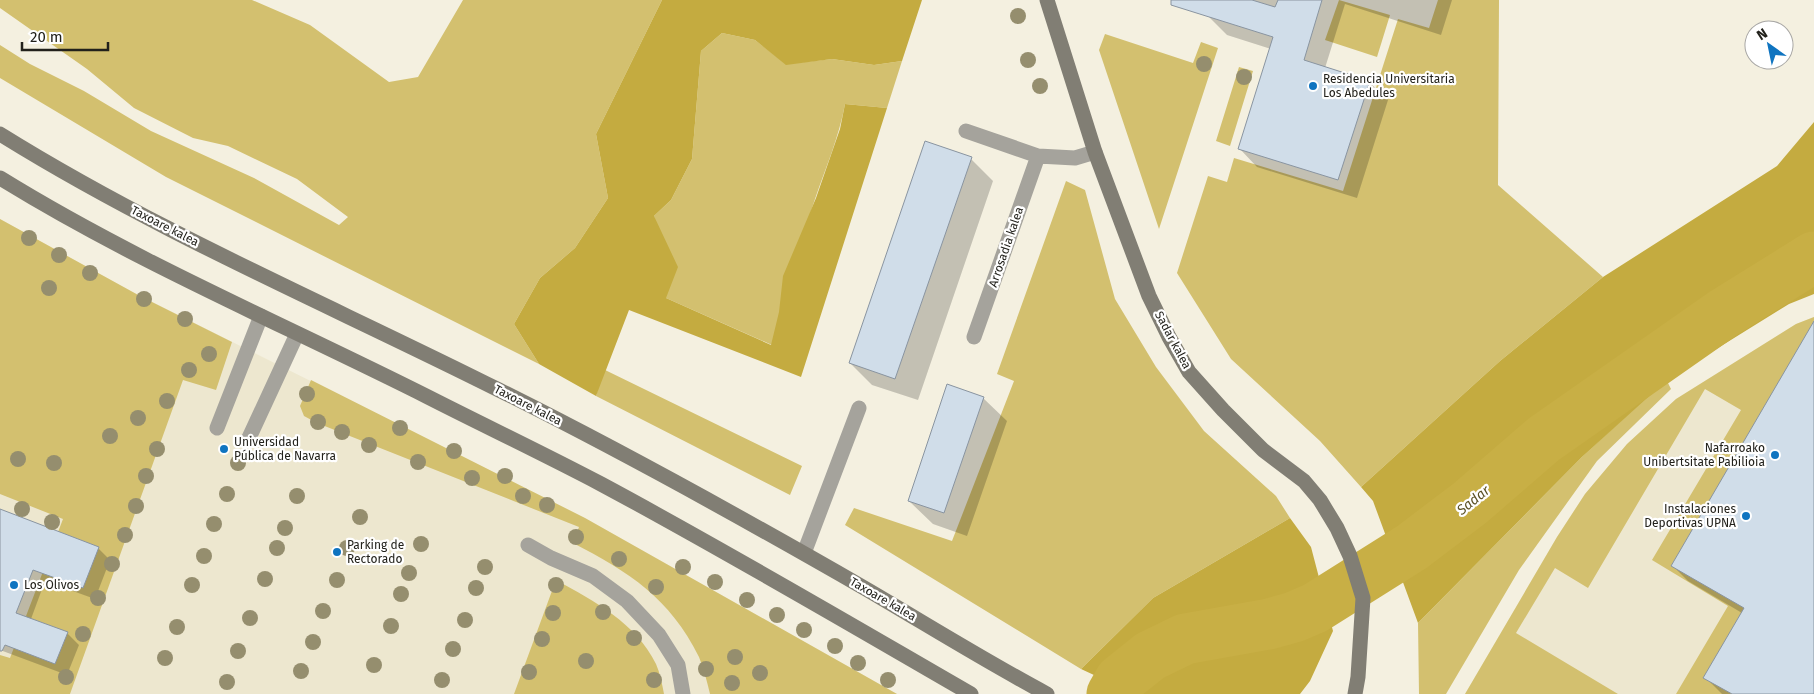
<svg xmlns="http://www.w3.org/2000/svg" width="1814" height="694" font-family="'Fira Sans',sans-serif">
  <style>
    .built { fill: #ede7cf }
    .green { fill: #d3c06f }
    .forest { fill: #c4ab40 }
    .shadow { fill: #0003 }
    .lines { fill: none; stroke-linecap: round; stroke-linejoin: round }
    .river { stroke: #c8af45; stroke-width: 51 }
    .building { fill: #d0dde9; stroke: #8994a0 }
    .lane { stroke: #a5a39c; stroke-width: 15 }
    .street { stroke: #a5a39c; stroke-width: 15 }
    .secondary { stroke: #817e74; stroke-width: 15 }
    .tree { fill: #958e6e }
    .poi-dot { fill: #0f74c0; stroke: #fff; stroke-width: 2 }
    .labels { text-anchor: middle; stroke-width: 4.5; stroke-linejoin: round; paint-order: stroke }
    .poi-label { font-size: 12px; fill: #22211b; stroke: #fff; text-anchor: start }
    .street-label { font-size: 12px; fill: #22211b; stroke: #fff }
    .water-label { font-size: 14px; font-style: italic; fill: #5b5125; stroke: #fff }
  </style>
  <rect width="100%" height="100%" fill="#f4f0e0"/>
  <path class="built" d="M0 219 140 296 585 518 897 694H0Z
    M1814 317V694H1465L1557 537 1585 494 1627 444 1676 399 1796 324Z"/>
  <path class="green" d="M0 0H252L310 25 389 82 418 77 463 0H662L596 134 608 198 575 248 540 278 514 324 539 364 166 177 0 78V45L30 64 84 91 151 131 254 178 339 225 348 217 297 179 228 146 193 138 134 108 87 69 0 8Z
    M1339 0 1390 15 1377 57 1325 40Z
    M1438 0H1499L1498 185 1603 277 1500 361 1361 487 1320 441 1231 359 1177 273 1208 176 1227 182 1234 158 1343 191 1398 19 1429 28Z
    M722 33 755 40 786 64 832 59 874 65 902 61 887 108 845 104C839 137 826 167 815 199 799 247 783 295 772 345L666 298 654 216 671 200 692 159 701 51Z
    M1105 34 1193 63 1201 42 1218 48 1159 229 1099 50Z
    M1239 67 1253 71 1230 146 1216 141Z
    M1066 181 1085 190 1115 299 1156 367 1204 431 1276 496 1290 518 1153 598 1081 669 845 525 854 508 952 541 1014 381 997 374Z
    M0 219 140 296 232 342 216 390 183 380 70 694H0V655L10 658 63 519 0 494Z
    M1814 317V694H1676L1728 606 1652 560 1741 410 1705 389 1588 588 1555 568 1516 633 1618 694H1465L1557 537 1585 494 1627 444 1676 399 1796 324Z
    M603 369 802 466 790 495 596 396Z
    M1666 379 1671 389 1597 461 1519 570 1446 694H1419L1418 623 1582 457Z
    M311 380 585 518 897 694H710C707 682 704 669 699 657 670 598 629 572 573 543L579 527 317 423 304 416 300 406Z
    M556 580C594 601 636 623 656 664 660 673 662 684 664 694H514Z"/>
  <path class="forest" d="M662 0H922L902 61 874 65 832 59 786 65 755 40 722 33 701 51 692 159 671 200 654 216 678 267 666 298 771 345 779 312 783 276 816 198 840 129 845 104 887 108 801 377 629 310 596 396 539 364 514 324 540 278 575 248 608 198 596 134Z
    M1814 122V294L1789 304 1668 379 1582 457 1418 623 1373 501 1361 487 1500 361 1603 277 1777 166Z
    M1290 518 1311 547 1333 631 1310 681 1300 694H1135L1081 669 1153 598Z"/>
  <path class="shadow" d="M1213 0H1452L1441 35 1345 4 1325 68 1369 82 1388 100 1357 198 1257 167 1239 148 1271 49 1227 35 1208 16Z
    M971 159 993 181 918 400 872 385 850 363Z
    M1814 344V694H1722L1705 677 1742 613 1688 581 1673 566Z
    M983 398 1007 421 967 536 933 524 909 501Z
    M0 511 98 548 110 560 95 599 45 581 31 619 67 633 79 645 67 675 0 650Z"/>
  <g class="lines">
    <path class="river" d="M1112 694 1120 680 1150 656 1185 639 1269 624 1294 617 1315 608 1412 547 1470 503 1544 439 1724 313 1814 257"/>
  </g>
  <path class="building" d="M1171 0H1252L1275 7 1278 0H1322L1304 60 1370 81 1338 180 1238 149 1273 37 1171 5Z
    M925 141 972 157 895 379 849 363Z
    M1814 321V694H1732L1703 678 1744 608 1671 566Z
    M947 384 984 397 944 513 908 501Z
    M0 509 99 547 83 588 33 570 16 613 68 632 55 664 5 645 2 651H0Z"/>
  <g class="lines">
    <path class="lane" d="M217 428 261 316
      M248 440 297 334
      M528 545 551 558 593 576 627 601 659 635 678 665 683 694"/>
    <path class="street" d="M966 131 1038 156 1075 158 1095 152
      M974 337 1038 156
      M804 553 859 408"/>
    <path class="secondary" d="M1047 0 1095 152 1149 296 1169 337 1189 372 1223 410 1263 450 1304 481 1320 500 1337 528 1350 556 1363 598 1358 677 1355 694
      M0 134C159 233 332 306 499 390 624 452 746 520 866 589 926 624 985 661 1047 694
      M0 178C136 262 285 325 428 397 485 426 544 454 601 484 726 551 848 623 971 694"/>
  </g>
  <g class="tree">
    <circle cx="1018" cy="16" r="8"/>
    <circle cx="1028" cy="60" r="8"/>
    <circle cx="1204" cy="64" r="8"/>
    <circle cx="1244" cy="77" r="8"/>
    <circle cx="1040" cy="86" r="8"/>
    <circle cx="29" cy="238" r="8"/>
    <circle cx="59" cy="255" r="8"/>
    <circle cx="90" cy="273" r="8"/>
    <circle cx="49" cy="288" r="8"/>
    <circle cx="144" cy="299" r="8"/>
    <circle cx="185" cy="319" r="8"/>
    <circle cx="209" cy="354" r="8"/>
    <circle cx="189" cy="370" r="8"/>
    <circle cx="307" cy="394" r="8"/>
    <circle cx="167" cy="401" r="8"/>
    <circle cx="138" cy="418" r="8"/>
    <circle cx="318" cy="422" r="8"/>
    <circle cx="400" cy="428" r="8"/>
    <circle cx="342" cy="432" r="8"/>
    <circle cx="110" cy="436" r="8"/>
    <circle cx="369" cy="445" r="8"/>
    <circle cx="157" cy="449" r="8"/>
    <circle cx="454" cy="451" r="8"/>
    <circle cx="18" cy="459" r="8"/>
    <circle cx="418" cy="462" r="8"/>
    <circle cx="54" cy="463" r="8"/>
    <circle cx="238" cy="463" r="8"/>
    <circle cx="146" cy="476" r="8"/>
    <circle cx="505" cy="476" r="8"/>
    <circle cx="472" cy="478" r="8"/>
    <circle cx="227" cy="494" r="8"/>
    <circle cx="297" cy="496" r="8"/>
    <circle cx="523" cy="496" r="8"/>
    <circle cx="547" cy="505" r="8"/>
    <circle cx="136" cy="506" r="8"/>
    <circle cx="22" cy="509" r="8"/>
    <circle cx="360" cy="517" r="8"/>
    <circle cx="52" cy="522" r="8"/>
    <circle cx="214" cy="524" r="8"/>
    <circle cx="285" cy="528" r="8"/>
    <circle cx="125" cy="535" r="8"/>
    <circle cx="576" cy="537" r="8"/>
    <circle cx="421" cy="544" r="8"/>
    <circle cx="277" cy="548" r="8"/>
    <circle cx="347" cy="548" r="8"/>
    <circle cx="204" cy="556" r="8"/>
    <circle cx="619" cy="559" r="8"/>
    <circle cx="112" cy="564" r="8"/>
    <circle cx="485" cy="567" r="8"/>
    <circle cx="683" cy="567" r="8"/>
    <circle cx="409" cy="573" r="8"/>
    <circle cx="265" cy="579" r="8"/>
    <circle cx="337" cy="580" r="8"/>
    <circle cx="715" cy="582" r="8"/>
    <circle cx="192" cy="585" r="8"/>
    <circle cx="556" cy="585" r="8"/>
    <circle cx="656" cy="587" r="8"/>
    <circle cx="476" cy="588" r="8"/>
    <circle cx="401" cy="594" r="8"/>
    <circle cx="98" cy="598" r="8"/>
    <circle cx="747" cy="600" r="8"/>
    <circle cx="323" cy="611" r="8"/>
    <circle cx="603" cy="612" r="8"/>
    <circle cx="553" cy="613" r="8"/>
    <circle cx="777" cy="615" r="8"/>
    <circle cx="250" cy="618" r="8"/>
    <circle cx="465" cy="620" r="8"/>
    <circle cx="391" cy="626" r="8"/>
    <circle cx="177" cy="627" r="8"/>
    <circle cx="804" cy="630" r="8"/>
    <circle cx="83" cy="634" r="8"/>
    <circle cx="634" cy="638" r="8"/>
    <circle cx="542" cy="639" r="8"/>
    <circle cx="313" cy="642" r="8"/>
    <circle cx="835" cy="646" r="8"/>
    <circle cx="453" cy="649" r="8"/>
    <circle cx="238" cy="651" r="8"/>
    <circle cx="735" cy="657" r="8"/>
    <circle cx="165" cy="658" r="8"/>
    <circle cx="586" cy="661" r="8"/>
    <circle cx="858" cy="663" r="8"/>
    <circle cx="374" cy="665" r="8"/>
    <circle cx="706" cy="669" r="8"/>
    <circle cx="301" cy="671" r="8"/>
    <circle cx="529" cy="672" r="8"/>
    <circle cx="760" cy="673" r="8"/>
    <circle cx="66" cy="677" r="8"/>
    <circle cx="442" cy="680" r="8"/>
    <circle cx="654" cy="680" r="8"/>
    <circle cx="888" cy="680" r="8"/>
    <circle cx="227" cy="682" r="8"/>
    <circle cx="732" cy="683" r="8"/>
  </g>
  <g class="poi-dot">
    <circle cx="1313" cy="86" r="5"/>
    <circle cx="224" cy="449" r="5"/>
    <circle cx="1775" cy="455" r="5"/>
    <circle cx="1746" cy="516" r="5"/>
    <circle cx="337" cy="552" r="5"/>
    <circle cx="14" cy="585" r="5"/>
  </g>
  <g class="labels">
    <g class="poi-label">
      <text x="1323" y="83">Residencia Universitaria<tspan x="1323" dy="14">Los Abedules</tspan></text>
      <text x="234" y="446">Universidad<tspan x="234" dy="14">Pública de Navarra</tspan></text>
      <text x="1765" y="452" text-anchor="end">Nafarroako<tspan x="1765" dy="14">Unibertsitate Pabilioia</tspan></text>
      <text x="1736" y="513" text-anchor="end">Instalaciones<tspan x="1736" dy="14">Deportivas UPNA</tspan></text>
      <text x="347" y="549">Parking de<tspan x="347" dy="14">Rectorado</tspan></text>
      <text x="24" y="589">Los Olivos</text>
    </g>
    <g class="street-label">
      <text transform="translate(165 226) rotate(27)" y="4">Taxoare kalea</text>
      <text transform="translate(1006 247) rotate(-71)" y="4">Arrosadia kalea</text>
      <text transform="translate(1173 340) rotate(62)" y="4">Sadar kalea</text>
      <text transform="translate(528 405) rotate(27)" y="4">Taxoare kalea</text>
      <text transform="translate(883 599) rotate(30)" y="4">Taxoare kalea</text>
    </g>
    <g class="water-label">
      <text transform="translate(1473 500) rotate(-39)" y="5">Sadar</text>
    </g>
  </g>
  <g transform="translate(1769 45) rotate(327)"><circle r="24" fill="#ffffff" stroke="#a7a6a4"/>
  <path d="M0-4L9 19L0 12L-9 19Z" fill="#0f74c0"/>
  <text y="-8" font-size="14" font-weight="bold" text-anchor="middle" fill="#22211b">N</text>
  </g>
  <path d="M22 42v8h86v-8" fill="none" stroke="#22211b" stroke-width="2.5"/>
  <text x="30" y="42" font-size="15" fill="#22211b" stroke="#ffffff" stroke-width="4" paint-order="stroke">20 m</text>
</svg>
